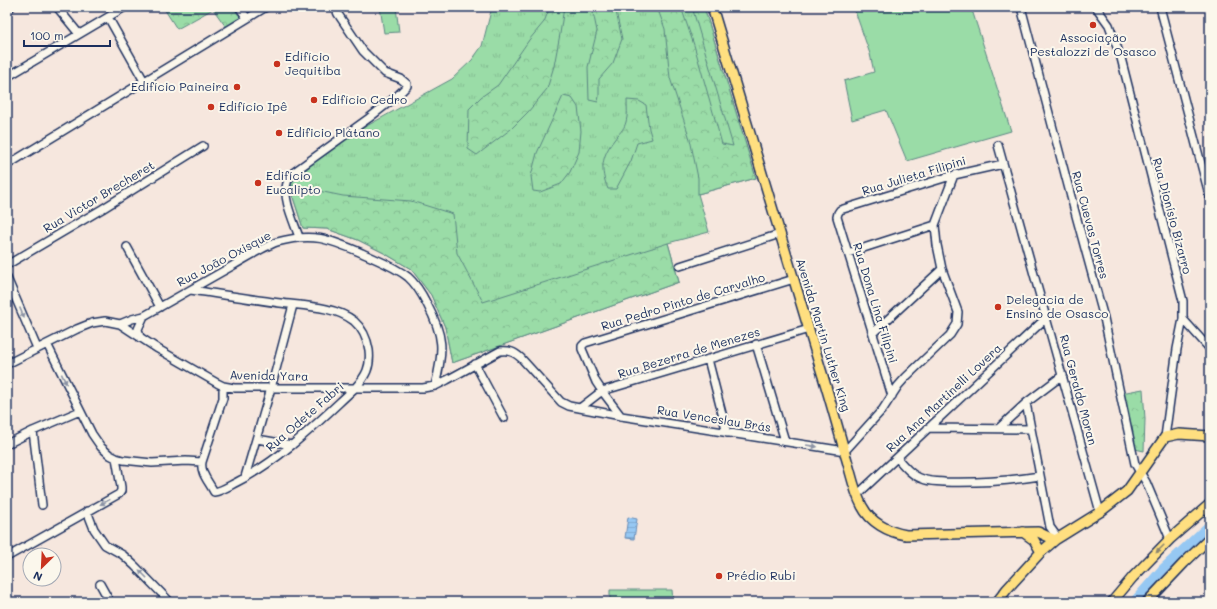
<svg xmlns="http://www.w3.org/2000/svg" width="1217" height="609" font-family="Mali,sans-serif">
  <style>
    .grass { fill: url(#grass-tufts); stroke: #5a8682 }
    .forest { fill: url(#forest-crowns); stroke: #5a8682 }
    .pitch { fill: #9adca7; stroke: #5a8682 }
    .water { fill: url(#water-rules); stroke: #658bb7 }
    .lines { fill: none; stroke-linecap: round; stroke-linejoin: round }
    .river { stroke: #96c8f3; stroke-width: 10 }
    .minor-casing { stroke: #1b2f5e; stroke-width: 10 }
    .major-casing { stroke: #1b2f5e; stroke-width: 12 }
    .minor { stroke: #fbf7ec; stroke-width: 7 }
    .major { stroke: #ffdf80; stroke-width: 9 }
    .oneway { fill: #8b93a5 }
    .oneway2 { fill: #8d876f }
    .poi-dot { fill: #c8321e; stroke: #fbf7ec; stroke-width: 1.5 }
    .labels { text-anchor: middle; stroke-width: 4; stroke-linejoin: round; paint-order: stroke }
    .poi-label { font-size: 12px; fill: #1b2f5e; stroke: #fbf7ec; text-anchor: start }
    .street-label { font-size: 12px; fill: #1b2f5e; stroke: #fbf7ec }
  </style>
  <defs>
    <pattern id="grass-tufts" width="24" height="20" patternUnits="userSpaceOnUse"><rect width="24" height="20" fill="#9adca7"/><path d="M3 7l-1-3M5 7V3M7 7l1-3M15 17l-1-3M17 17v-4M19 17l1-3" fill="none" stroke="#84bd92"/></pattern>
    <pattern id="forest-crowns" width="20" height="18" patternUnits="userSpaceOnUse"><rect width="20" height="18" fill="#9adca7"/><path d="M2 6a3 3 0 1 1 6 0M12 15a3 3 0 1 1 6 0" fill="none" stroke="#84bd92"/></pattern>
    <pattern id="water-rules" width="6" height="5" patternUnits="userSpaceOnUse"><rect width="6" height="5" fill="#96c8f3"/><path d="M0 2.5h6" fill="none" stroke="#81acd3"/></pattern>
  </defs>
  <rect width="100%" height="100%" fill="#f6e7de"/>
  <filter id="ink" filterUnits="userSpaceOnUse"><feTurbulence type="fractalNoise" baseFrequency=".025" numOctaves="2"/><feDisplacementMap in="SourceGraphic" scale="8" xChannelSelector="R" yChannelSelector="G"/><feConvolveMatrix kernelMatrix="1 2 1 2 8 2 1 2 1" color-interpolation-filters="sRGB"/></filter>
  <g filter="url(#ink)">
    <path class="grass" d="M492 7H704L756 178 698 194 709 232 668 243 679 282 452 363 445 327 431 295 411 269 384 253 358 240 327 229 303 228 289 185 334 144 452 79 472 60 482 46Z"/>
    <path class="forest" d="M163 7H235L244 17 226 27 213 9 177 29Z
      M550 7H564L560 34 554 66 547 89 528 112 511 129 477 155 468 149 469 109 481 97 498 85 529 40 544 22Z
      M593 7H615L622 39 613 63 599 79V96L598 102 589 100 588 67 597 31 593 12Z
      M657 7H681L694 45 722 144 733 146 692 7H704L756 178 698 194V178L690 139 670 78 665 29Z
      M563 96 572 98 578 107 581 131 579 152 570 172 561 184 540 192 533 191 531 176 537 153Z
      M627 100 639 101 646 105 649 129 652 139 637 143 631 161 616 189H608C600 170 601 157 614 140 618 134 624 130 626 122 628 116 627 107 627 100Z
      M289 185 343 196 411 201 453 214 457 253 483 302 668 243 679 282 452 363 445 327 431 295 411 269 384 253 358 240 327 229 303 228Z
      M1143 389 1145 419 1144 451 1135 449 1121 393Z"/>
    <path class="pitch" d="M380 7H396L399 32 384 33Z
      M869 7H971L1011 131 907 161 886 110 852 120 844 81 874 72 870 54 855 11Z
      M610 590H672L673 602H610Z"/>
    <path class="water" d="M628 517 637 519 634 539 625 538Z"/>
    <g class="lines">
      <path class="river" d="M1134 602 1162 570 1210 525"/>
      <g class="minor-casing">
        <path id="minor" d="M57 7 79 34
          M239 7 247 18
          M1021 7 1075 212 1104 318 1135 464 1146 482 1170 539
          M1096 7 1109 25 1121 58 1183 301V319L1177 349 1165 437
          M1160 7 1210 198
          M7 10 11 7
          M108 17 144 81
          M7 77 125 7
          M998 145 1100 512
          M7 165 266 7
          M299 237C294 222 282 198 287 183 288 179 291 175 294 172L369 118 397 96 407 86V84L401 79 385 73 363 51 338 14 335 7
          M127 247 160 307
          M848 253 935 225
          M7 265 102 209 203 146
          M680 266 780 234
          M7 278 37 348
          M190 290C220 294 250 299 280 303 303 306 335 306 354 321 362 328 367 338 369 350 371 367 366 376 355 388 318 422 282 459 237 482 229 486 222 491 214 492 209 482 200 473 202 462
          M1183 319 1210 349
          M120 324 132 319 144 316C174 299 204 282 234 265 246 258 265 246 277 242 313 232 329 239 362 253 377 260 394 266 408 277 416 284 422 294 427 304 444 336 444 350 435 386
          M873 333 942 269
          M140 338 138 329 144 316
          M47 344 92 434 101 447 110 455 116 458 123 460 152 463 186 461 202 462 223 398V386
          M756 344 785 441
          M708 359 727 433
          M7 364 77 329 92 323 105 321 120 324 158 349 217 383 223 386 234 388H423L435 386 447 380 500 351C510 350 514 352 521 358L561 402 569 406 621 416 845 451 883 409 898 386 906 377 950 335 957 324 958 312 942 269 937 245 935 225 954 175
          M475 364 504 418
          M892 396 837 217 838 213 840 210 954 175 1003 164
          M1026 403 1050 527 1058 538
          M580 408 602 391 809 329
          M621 416 602 391 596 382 582 349V346L585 343 794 279
          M928 428 1031 429
          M999 428 1026 403 1063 375
          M33 431 42 505
          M257 439 292 445
          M7 444 33 431 80 411
          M897 458C904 466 912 476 923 479 929 482 937 481 944 482 976 483 1008 481 1040 476
          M245 477 271 388 293 305
          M857 495 1047 317
          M87 511 94 529 105 545 123 555 135 566 170 602
          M7 557 119 494 121 491V487L116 458
          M100 584 110 602"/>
      </g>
      <g class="major-casing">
        <path id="major" d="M712 7C748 128 784 249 821 370 830 399 838 428 846 457 851 473 854 491 862 506 870 522 888 532 906 535L1038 532 1055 540
          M1023 532 1034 540 1041 552
          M997 602 1007 589 1041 552 1055 540 1100 512 1127 491 1165 437 1179 434 1210 436
          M1112 602 1133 577 1170 539 1210 504
          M1147 602 1184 563 1210 538"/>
      </g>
      <use href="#minor" class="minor"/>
      <use href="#major" class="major"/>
    </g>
    <defs><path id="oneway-solid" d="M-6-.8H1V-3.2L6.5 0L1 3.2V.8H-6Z"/></defs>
    <g class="oneway">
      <use href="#oneway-solid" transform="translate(22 313) rotate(67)"/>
      <use href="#oneway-solid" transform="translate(64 379) rotate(64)"/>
      <use href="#oneway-solid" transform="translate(812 446) rotate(9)"/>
      <use href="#oneway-solid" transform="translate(105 502) rotate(152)"/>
      <use href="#oneway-solid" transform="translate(143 574) rotate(-134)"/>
    </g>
    <use class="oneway2" href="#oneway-solid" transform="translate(1160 549) rotate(135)"/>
  </g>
  <g class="poi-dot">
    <circle cx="1093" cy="25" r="4"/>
    <circle cx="277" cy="64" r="4"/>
    <circle cx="237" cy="87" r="4"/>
    <circle cx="314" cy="100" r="4"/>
    <circle cx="211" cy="107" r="4"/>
    <circle cx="279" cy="133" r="4"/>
    <circle cx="258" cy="183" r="4"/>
    <circle cx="998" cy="307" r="4"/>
    <circle cx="719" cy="576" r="4"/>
  </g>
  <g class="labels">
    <g class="poi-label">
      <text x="1093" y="42" text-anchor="middle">Associação<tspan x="1093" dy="14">Pestalozzi de Osasco</tspan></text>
      <text x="285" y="61">Edifício<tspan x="285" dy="14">Jequitiba</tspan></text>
      <text x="229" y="91" text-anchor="end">Edifício Paineira</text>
      <text x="322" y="104">Edifício Cedro</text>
      <text x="219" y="111">Edifício Ipê</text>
      <text x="287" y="137">Edificio Plátano</text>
      <text x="266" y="180">Edifício<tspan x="266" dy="14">Eucalipto</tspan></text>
      <text x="1006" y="304">Delegacia de<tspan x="1006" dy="14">Ensino de Osasco</tspan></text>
      <text x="727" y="580">Prédio Rubi</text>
    </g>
    <g class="street-label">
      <text transform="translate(914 176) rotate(-17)" y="4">Rua Julieta Filipini</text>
      <text transform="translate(99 197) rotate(-31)" y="4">Rua Victor Brecheret</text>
      <text transform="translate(1172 216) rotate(75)" y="4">Rua Dionísio Bizarro</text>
      <text transform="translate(1090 225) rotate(75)" y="4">Rua Cuevas Torres</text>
      <text transform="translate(224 259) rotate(-28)" y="4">Rua João Oxisque</text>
      <text transform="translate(683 302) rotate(-17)" y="4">Rua Pedro Pinto de Carvalho</text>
      <text transform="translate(875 303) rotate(73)" y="4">Rua Dona Lina Filipini</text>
      <text transform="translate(823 335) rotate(73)" y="4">Avenida Martin Luther King</text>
      <text transform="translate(689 353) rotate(-17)" y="4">Rua Bezerra de Menezes</text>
      <text transform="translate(269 376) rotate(1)" y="4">Avenida Yara</text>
      <text transform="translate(1078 390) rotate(75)" y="4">Rua Geraldo Moran</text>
      <text transform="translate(944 398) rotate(-43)" y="4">Rua Ana Martinelli Lovera</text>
      <text transform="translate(305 417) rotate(-41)" y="4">Rua Odete Fabri</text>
      <text transform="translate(714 419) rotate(9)" y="4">Rua Venceslau Brás</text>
    </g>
  </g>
  <rect width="1217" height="609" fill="none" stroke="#fbf7ec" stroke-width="24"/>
  <rect x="12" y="12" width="1193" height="585" fill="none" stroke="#1b2f5e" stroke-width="1.5" filter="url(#ink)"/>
  <g transform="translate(42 567) rotate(204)"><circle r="19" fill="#fbf7ec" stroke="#a1a7b3"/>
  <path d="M0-3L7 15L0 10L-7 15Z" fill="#c8321e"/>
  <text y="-6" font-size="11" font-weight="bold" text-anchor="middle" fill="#1b2f5e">N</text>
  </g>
  <path d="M24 40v6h86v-6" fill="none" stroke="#1b2f5e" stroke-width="2"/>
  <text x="30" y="40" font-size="12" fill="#1b2f5e" stroke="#fbf7ec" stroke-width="3" paint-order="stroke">100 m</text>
</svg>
